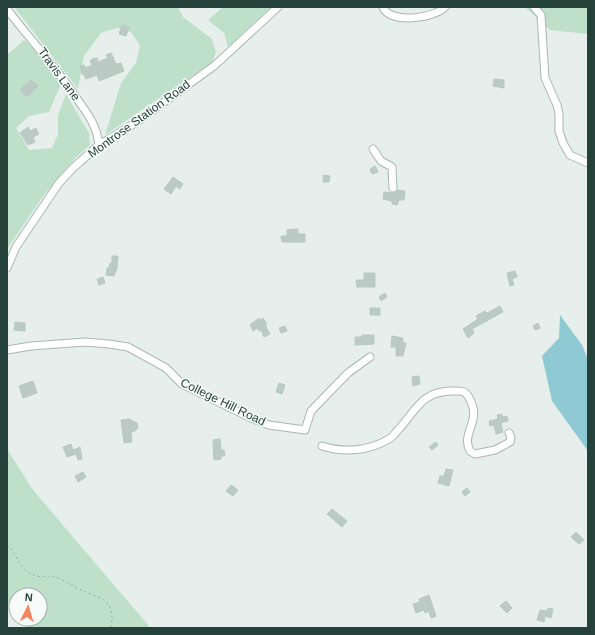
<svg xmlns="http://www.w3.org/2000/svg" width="595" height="635" font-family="Helvetica,sans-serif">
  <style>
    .green { fill: #bfe0c8 }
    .water { fill: #8ec9d4 }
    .building { fill: #bbcac4; stroke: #b8c9c2 }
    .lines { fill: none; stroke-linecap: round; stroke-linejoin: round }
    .minor-casing { stroke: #a8b8b2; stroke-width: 9 }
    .path { stroke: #86b3a5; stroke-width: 1; stroke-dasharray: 2 3; stroke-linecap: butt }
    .minor { stroke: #fff; stroke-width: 7 }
    .labels { text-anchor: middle; stroke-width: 3; stroke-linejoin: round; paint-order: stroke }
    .street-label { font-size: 12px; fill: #24423a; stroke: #f7fbf9 }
  </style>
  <rect width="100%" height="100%" fill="#e6efeb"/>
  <path class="green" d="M14 7H178L183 17 212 39 216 53 212 62 105 135 121 83 136 63 140 46 131 32 117 28 101 33 84 56 78 89Z
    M223 7H271L228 47 224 33 208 20Z
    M525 7H588V34L550 30Z
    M24 40 38 52 61 84 49 112 29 116 16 128 29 150 52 148 58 134V115L66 94 89 133 90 145 75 158 43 196 7 249V55Z
    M7 449 33 490 149 626 147 628H28L21 619H40V595H16V613L7 602Z"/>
  <path class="water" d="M560 315 582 345 588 359V451L552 401 542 356 559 338Z"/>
  <path class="building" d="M122 25 129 27 126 36 119 34Z
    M111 53 116 64 121 63 124 71 99 81 97 75 86 79 83 74H82L80 66 84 65 85 68 92 65 90 61 92 59 97 58 98 62 108 58 106 55Z
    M494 79 504 80V88L493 86Z
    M31 80 38 86 27 97 20 90Z
    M28 127 30 131 36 128 39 134 33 137 35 142 28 145 20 133Z
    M375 166 378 172 372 174 370 169Z
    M323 175 330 176 329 182H323Z
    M173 177 183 184 180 189 176 186 171 194 164 189Z
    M397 190 405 191 404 200H399L397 205 392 204V201L383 199 384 192 396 193Z
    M298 229V234H305V242H282L281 236H287V230Z
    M112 256H118L117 268 114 276 106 275 107 268H109L110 263H112Z
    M515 271 517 277 512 279 514 285 510 286 507 273Z
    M364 273H375V287H357L356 280H364Z
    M103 277 105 283 99 285 97 279Z
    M385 293 387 297 381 301 379 297Z
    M500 306 503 312 472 329 474 333 468 338 463 329 478 319 476 316 485 311 487 313Z
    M370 308H380V315H370Z
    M259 318 260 320 263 318 267 324 265 325 270 334 264 337 261 330 259 331 258 328 253 331 250 325Z
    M15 322 25 323V331L14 330Z
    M538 323 540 328 535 330 533 326Z
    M285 326 287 331 281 333 279 328Z
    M362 335H374V344L355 345V337H362Z
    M392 336 403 338V343H406L403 356H396V347H391Z
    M419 376 420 384 413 386 412 377Z
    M33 381 37 393 23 398 19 386Z
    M279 383 285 385 282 394 276 392Z
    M502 414V417L507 416 508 421 501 423 503 432 496 434 494 425 490 426 489 421 498 419 497 415Z
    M129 419 137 423 138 428 135 431 131 432 132 442 124 443 121 420Z
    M220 439 221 450H224L225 456H221V459L214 460 213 440Z
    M436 442 438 445 432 450 429 447Z
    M71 444 73 450 80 447 82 459 78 460 76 454 67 457 63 447Z
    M446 469 453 470 449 486 438 483 440 476H444Z
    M83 472 86 477 78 482 75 476Z
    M231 485 238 490 233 496 226 491Z
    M467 488 470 492 465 496 462 492Z
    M332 509 347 521 342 527 327 514Z
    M576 532 584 540 579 544 571 537Z
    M429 595 436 616 431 618 429 611 425 613 424 610 416 613 413 604 420 602 419 599Z
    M506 601 512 608 507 613 500 606Z
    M548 608 553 609 551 618 545 616 544 622 537 620 540 610 547 611Z"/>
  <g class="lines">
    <g class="minor-casing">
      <path id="minor" d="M383 7C390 25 435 18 445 7
        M534 7 541 15 545 78 557 105 559 114V131L563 143 570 155 588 163
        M7 9C30 40 56 66 77 99 88 114 97 126 99 145
        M373 149 381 161 392 167 393 188
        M7 268 16 247 59 183 74 167 99 145 135 123 214 66 278 7
        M7 350 31 346 85 342 109 344 128 347 166 368 182 384 251 418 269 425 305 430 311 411 348 373 370 357
        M322 446C344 453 369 451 389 439 393 437 395 433 398 430 416 411 421 391 452 391 459 391 464 390 468 396 484 421 460 432 470 451L475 454 495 450 510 442 511 437 509 433"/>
    </g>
    <path class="path" d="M7 545C18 555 18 567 33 575 40 578 47 575 54 577 63 579 71 585 79 589 101 600 116 597 111 628"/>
    <use href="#minor" class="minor"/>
  </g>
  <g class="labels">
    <g class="street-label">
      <text transform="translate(59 74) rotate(54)" y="4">Travis Lane</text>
      <text transform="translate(139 119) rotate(-36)" y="4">Montrose Station Road</text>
      <text transform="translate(223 402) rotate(26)" y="4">College Hill Road</text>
    </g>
  </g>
  <rect width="595" height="635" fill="none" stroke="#24423a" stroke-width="16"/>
  <g transform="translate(28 607) rotate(5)"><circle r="19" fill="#f7fbf9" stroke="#a3b1ad"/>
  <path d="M0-3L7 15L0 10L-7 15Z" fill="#f4845f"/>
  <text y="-6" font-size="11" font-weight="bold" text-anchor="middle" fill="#24423a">N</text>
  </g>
</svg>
